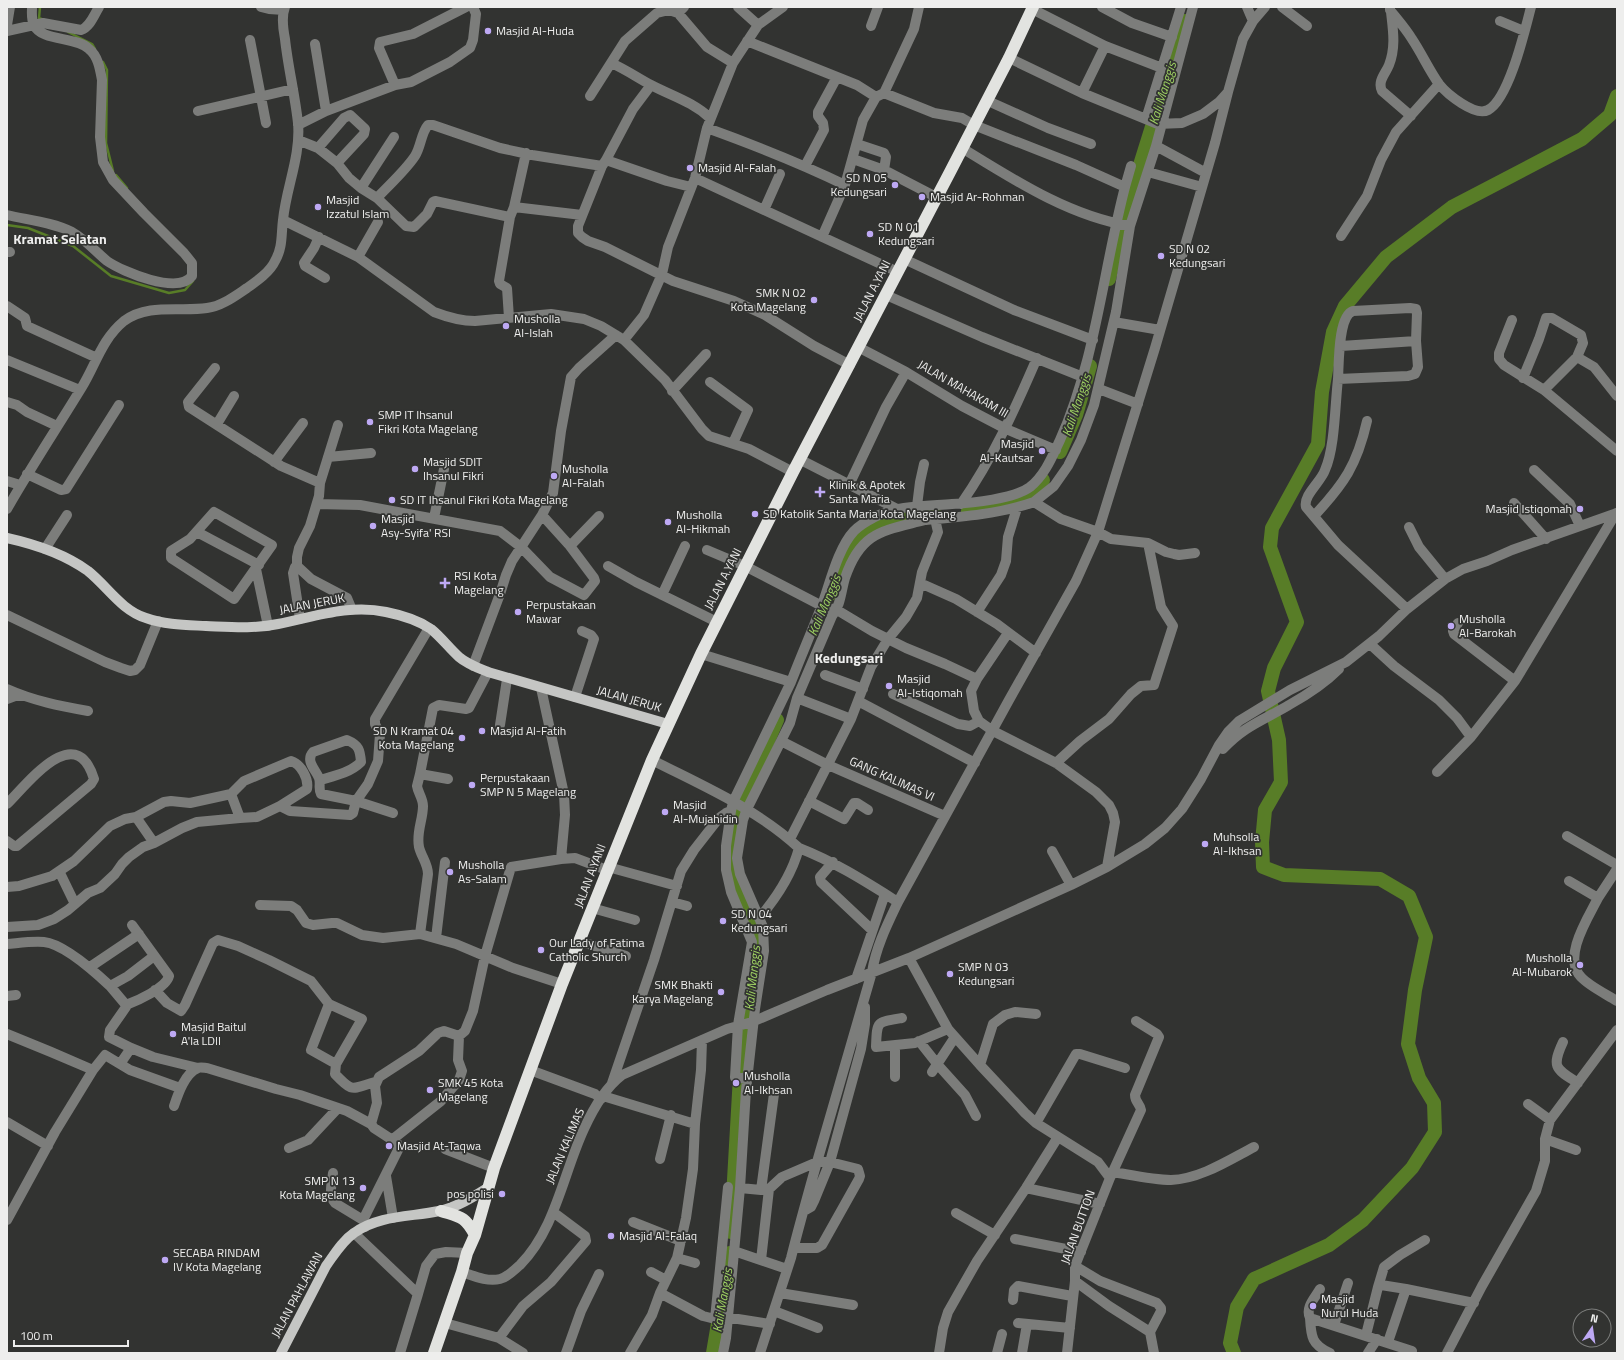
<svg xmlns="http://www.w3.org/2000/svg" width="1624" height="1360" font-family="'Titillium Web',sans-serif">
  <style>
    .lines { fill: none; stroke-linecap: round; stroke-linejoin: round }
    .stream { stroke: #587d27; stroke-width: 2.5 }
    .river { stroke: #587d27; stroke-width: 14 }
    .minor { stroke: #7c7d7b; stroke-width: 10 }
    .major { stroke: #c5c6c4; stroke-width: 10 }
    .highway { stroke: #e2e3e0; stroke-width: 12 }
    .poi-dot { fill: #bea9f4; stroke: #323331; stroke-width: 1.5 }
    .labels { text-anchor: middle; stroke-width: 3.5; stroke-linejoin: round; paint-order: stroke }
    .poi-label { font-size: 12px; fill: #eeeeed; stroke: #323331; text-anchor: start }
    .street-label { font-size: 12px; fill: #eeeeed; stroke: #323331 }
    .water-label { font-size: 13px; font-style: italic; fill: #9fd263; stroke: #323331 }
    .quarter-label { font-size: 14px; font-weight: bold; fill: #eeeeed; stroke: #323331 }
  </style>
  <rect width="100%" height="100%" fill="#323331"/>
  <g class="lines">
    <path class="stream" d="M40 7 39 18 44 20
      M68 32 92 44 95 49
      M103 62 107 70 106 143 113 171
      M116 175 127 188
      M7 225 28 228 73 246 111 276 169 293 185 290 193 281"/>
    <path class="river" d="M1109 279 1124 216 1185 21
      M1060 452 1076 415 1090 366
      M968 511 1020 502 1043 480
      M830 594 846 553 857 535 872 526 893 519 935 514
      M731 1232 740 1076 757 942 754 928 739 895 730 861 741 804 777 720
      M713 1353 730 1253
      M1234 1353 1230 1343 1237 1307 1254 1279 1329 1245 1363 1220 1412 1168 1435 1132 1434 1103 1419 1078 1408 1044 1415 990 1426 937 1409 896 1380 879 1284 875 1263 867 1262 842 1265 810 1281 782 1279 740 1268 691 1274 668 1297 622 1270 547 1272 528 1318 444 1322 392 1333 332 1345 306 1386 257 1452 207 1582 139 1610 115 1617 96"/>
    <path class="minor" d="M261 7 269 9 284 10
      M738 7 758 25
      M1102 7 1132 23 1172 37
      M1247 7 1253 21
      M1282 7 1307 26
      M1390 7V10C1398 20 1406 29 1412 39 1422 54 1429 70 1439 84 1447 94 1475 117 1488 110 1509 99 1525 30 1531 7
      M1032 9 1105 46 1162 68
      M1391 12C1393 30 1396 47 1389 65 1386 73 1377 81 1382 91L1411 116
      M678 13 707 47 733 63
      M1500 21 1524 31
      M7 25 10 7
      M871 26 878 7
      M7 31 43 23 81 30C90 27 94 15 99 7
      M250 40 266 123
      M747 41 857 85 876 97
      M315 44 326 111
      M1009 58 1082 93 1158 124 1182 123 1203 114 1219 102 1228 92 1243 39 1253 21 1265 7
      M611 63C625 69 638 78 651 85 672 96 693 102 710 118
      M395 85 379 48 380 42 413 34 466 7
      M884 93 914 29 919 7
      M1082 93 1105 46
      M590 96 625 41 657 13 669 10 678 13 684 7
      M988 101 1048 128 1091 144
      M198 111 293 89
      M1146 119 1181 7
      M298 125 326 111 395 85 411 82 450 62 470 48 473 40 476 14 473 7
      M707 128C754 145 800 163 845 185L822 237
      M298 140 318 148 344 118 350 115 365 129 364 134 337 163
      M857 144 884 153 886 157 884 170
      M1156 146 1206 173
      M318 148 337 163 349 178 361 188 377 198 406 226 414 227 427 214 433 202 435 201 510 217
      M962 148C1014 180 1069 216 1130 226
      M853 159 884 170 936 197
      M606 160 633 109 651 85
      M602 166 578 226V233L582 237 588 241 605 247 673 281 734 301 765 315 814 346 850 365
      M805 166 824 130 823 123 818 116V112L837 77
      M1148 172 1202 187
      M695 178 898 272
      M1125 187 1131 166
      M361 188 394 137
      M377 198C389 185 405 171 415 156 421 147 421 133 428 125H433L500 148 532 155 602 166 606 160 667 181 691 187
      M514 207 526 153
      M764 210 780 174
      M7 215C28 220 52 222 72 232 86 240 95 251 107 261 123 272 178 295 192 276V263L184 253 144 213 113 180 103 162 100 137 102 80C100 69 98 56 89 49 76 36 42 42 34 25 31 19 32 13 32 7
      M283 220 358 257 434 312C447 317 461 321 475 321L551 314 584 319 601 326 624 340 665 380 702 429 709 436 749 449 793 472
      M1341 236 1367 196 1381 160 1396 132 1439 84
      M319 237 314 248 304 263 305 266 325 278
      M7 252H10
      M358 257 378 222
      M904 259 1014 310 1093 340
      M886 295 982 337 1083 377
      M7 306 25 318 27 326 97 358
      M1410 308 1416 309 1417 313 1416 341 1418 367 1415 374 1408 376 1338 379C1339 363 1338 316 1353 311Z
      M509 318 507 288 500 284 499 281 510 217 514 207 582 215
      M1512 320 1499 353V359L1504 365 1544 390 1617 451
      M1114 322 1160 330
      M624 340 644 315 662 274 668 247 695 178 707 128 733 63 758 25 783 7
      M1341 346 1416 341
      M858 347 906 372 962 406 1006 429 1056 450
      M7 360 80 390
      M215 368 188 402 189 407 281 466 320 483
      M1523 378 1539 339 1546 318H1552L1581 335 1583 343 1577 357 1594 367 1617 396
      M1338 379C1335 404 1335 448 1325 470 1321 482 1303 495 1306 507L1338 545 1407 609
      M710 382 748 410 733 443
      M1099 389 1138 404
      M1544 390 1577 357
      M672 391 706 354
      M7 402 17 405 27 412 57 426
      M217 424 234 396
      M338 425 320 483 319 496 310 526 299 548 297 557V566L311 579 347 598 352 610
      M328 457 371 453
      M799 459 897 509
      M274 462 303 423
      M924 464 920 482 917 506 925 520C961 517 1000 514 1034 502L1061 519 1098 532 1111 539 1148 543 1166 552 1174 554 1179 555 1195 553
      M1534 470 1570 504 1580 526
      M27 474 61 490 66 489 119 405
      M7 481 20 485
      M849 485 886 407 906 372
      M1034 502 1054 486 1068 466 1081 440 1094 405 1116 312 1130 226 1156 146 1193 7
      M1514 503 1546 539
      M317 504 360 505 500 531 521 547 550 577 584 595 595 581 594 578 570 546 542 515
      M961 504C993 458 1015 409 1037 358
      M7 509C31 467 57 428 82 387 96 364 102 339 124 321 148 303 180 312 207 308 222 306 235 296 247 288 257 281 270 272 275 261 283 247 281 235 283 220 286 188 301 156 298 123 295 95 288 67 285 39 283 29 281 17 285 7
      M214 512 272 545 234 599 171 558V551L190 539Z
      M1314 516C1344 484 1357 465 1367 421
      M434 518 444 469
      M1409 527 1419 547 1445 579
      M197 532 259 565
      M570 546 599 516
      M45 549 67 515
      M707 550 745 566 822 606 837 610 872 631 906 648 945 664 977 679
      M297 566 295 567 293 573 300 619
      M608 566 636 582 717 622
      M256 569 268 626
      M920 583 956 599 997 624 1036 653
      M662 595 685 546
      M977 612 1001 575 1006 561 1008 537 1017 508
      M7 615 105 662 121 668 130 671 135 670 140 665 158 621
      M1458 623 1453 631 1454 634 1515 681
      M1008 633 977 679 971 691 974 711 979 721 993 731 1056 763 1096 792 1109 805 1113 813 1115 822 1107 867
      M1370 644 1394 666 1439 700 1457 718 1471 737
      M473 666 500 594 506 575 512 561 542 515 553 493 561 431 571 377 579 368 616 335
      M825 675 863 689
      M791 682C801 656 812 631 822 605 830 583 838 548 854 531 859 526 867 521 873 518 896 505 926 506 952 504 972 503 1014 499 1030 487 1045 475 1052 457 1060 440 1096 359 1103 271 1125 187L1076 165 974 125 962 118 934 113 884 93 876 97 863 120 845 185
      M7 689C34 701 60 706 88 711
      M893 694 958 724 970 726 979 721
      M575 697 594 639 591 635 582 631
      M797 698 851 719
      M7 699 15 696H23
      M858 701 975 763
      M500 725 507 679
      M781 741 828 765 945 816
      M1223 749C1244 726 1264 720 1289 705 1307 695 1325 683 1339 669
      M652 760C703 786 757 809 799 848 792 874 777 897 760 917
      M1056 763 1080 741 1109 719 1131 694 1141 686 1154 685 1173 626 1161 607 1148 543
      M1437 772 1471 737 1515 681 1616 513
      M420 774 417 786C418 793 423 798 423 806 423 820 416 832 419 847 421 856 428 864 428 874L420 934
      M448 779 420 774 433 708 439 705 466 709 469 708 488 672
      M320 780C334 776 350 773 361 762 360 750 359 745 347 740L313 752C305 761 316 770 319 778 321 784 318 788 321 794L356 801 368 784 378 761 380 734 375 724V719L429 628
      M809 801 844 819 854 803H857L868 810
      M7 804C29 782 76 720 94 779L91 784 17 846H14L7 841
      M280 806 290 811 350 815 353 813 356 801 393 813
      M731 811 726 846V870L731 892 752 942 738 1025 735 1077 747 1079
      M1567 836 1617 865
      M790 839 851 719 871 667 888 639 906 617 917 598 922 572 938 532 935 519
      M154 843 182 828 197 822 240 818
      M799 848C835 862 866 882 898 902
      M1052 851 1071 885
      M561 859 575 858 607 870
      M833 862 820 877 821 882 872 930
      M608 867 677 886
      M59 871 75 904
      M1569 881 1598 898 1617 869
      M7 887 19 886 52 876 74 861 110 826 125 819 136 817 164 802 171 801 190 803 231 794 244 781 291 761C301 764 309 779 307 789L280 806 257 817 240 818 231 794
      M1598 898C1588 918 1562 957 1581 977 1589 986 1606 994 1617 1001
      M672 902 687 906
      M260 905 291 906 297 910 306 923 313 925 332 923H337L362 935 383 938 420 934 456 944 513 968 562 984
      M592 908 635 920
      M132 925 169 976C166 988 137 1001 126 1005V1007L110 1030 109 1037 131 1048 153 1057 198 1068
      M7 927 38 925 54 919 68 910 88 893 100 888 115 874 122 864 129 857 143 847 154 843 136 817
      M436 938 445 862
      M579 941 626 956
      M7 944C19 943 32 941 44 942 64 944 95 972 110 986L128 976 154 956
      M909 958 948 1029 980 1065 1025 1113 1036 1123 1098 1162 1110 1178 1075 1266V1281L1067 1353
      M90 967 139 934
      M856 979 885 894
      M110 986 126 1005
      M155 990 167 1003 181 1011 185 1005 213 943 218 940 238 946 269 960 311 981 329 1004
      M7 996 16 995
      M902 1018C876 1022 877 1021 876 1047L915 1043 948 1029
      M7 1034 51 1052 93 1070 55 1132 7 1220
      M919 1041 938 1065 965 1095 976 1116
      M1563 1042C1551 1068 1556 1069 1578 1083
      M120 1064 130 1070 180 1088
      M336 1064 311 1050 329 1004 362 1019 336 1064 335 1074C353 1093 351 1089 375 1082
      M980 1065 993 1024 1005 1015 1015 1012 1036 1014
      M93 1070 105 1055 120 1064 131 1048
      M530 1070 595 1094 601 1099
      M932 1072 955 1037
      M895 1077V1045
      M612 1083 654 960 681 871 694 850 719 818 726 813 731 811 733 802 791 682 701 654
      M603 1096 695 1124 693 1169 686 1218 677 1258 660 1293 652 1315 630 1353
      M1528 1104 1550 1120
      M174 1106C178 1094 185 1073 198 1068 200 1067 205 1068 207 1068L276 1089 300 1095 347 1111 371 1124 374 1128 397 1143 398 1150 363 1220 365 1227
      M7 1122 48 1146
      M1036 1123 1076 1054H1080L1125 1068
      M371 1124 377 1103 375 1086 379 1077 419 1051 438 1033 444 1031 459 1036 465 1031 473 1011 485 956 511 867 561 859 565 815 564 794 541 688
      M695 1124 701 1070 702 1040
      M393 1139 441 1101 459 1080 462 1071 458 1060 459 1036
      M1545 1139 1576 1150
      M289 1148 308 1140 338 1108
      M445 1149 494 1168
      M660 1159 671 1115
      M1113 1172C1131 1175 1153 1180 1171 1180 1200 1179 1229 1160 1254 1147
      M333 1173C332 1183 328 1195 335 1203L363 1220
      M386 1176 393 1218
      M1110 1178 1141 1110C1140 1104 1135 1102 1135 1095L1159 1037 1157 1034 1136 1021
      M740 1188 761 1190 769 1189 782 1177 817 1162 872 972C876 947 887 925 898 902L1009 700 1076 581 1098 532 1155 348 1215 143 1228 92
      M1026 1188 1100 1204
      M761 1190 774 1094
      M804 1211 811 1207 814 1201 830 1162 861 1049 865 1024V1007
      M956 1213 995 1235
      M633 1222 681 1241
      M354 1233 418 1294 400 1353
      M1015 1239 1081 1252
      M734 1251 787 1269
      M677 1258 695 1263
      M761 1260 769 1189
      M1075 1266 1100 1281 1157 1303 1161 1308V1311L1150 1332
      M462 1272C474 1276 487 1282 500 1279 508 1277 514 1270 520 1265 556 1228 563 1174 584 1129 593 1109 605 1088 622 1075L727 1029 752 1022 827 990 909 958 1071 885 1107 867 1145 844 1165 828 1182 809 1201 779 1219 745 1228 732 1239 721 1290 690 1346 662 1379 636 1407 609 1445 579 1463 569 1487 561 1512 550 1617 513
      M651 1272 666 1280
      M1075 1281 1109 1306 1150 1332 1154 1353
      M1378 1287 1384 1267 1400 1255 1425 1240
      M1320 1289C1315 1298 1305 1307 1310 1318L1412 1351
      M1406 1289 1474 1303
      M660 1293 703 1316 715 1319 728 1187
      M780 1293 853 1305
      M418 1294 426 1266 435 1254 446 1252 467 1253
      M1013 1300 1014 1290 1018 1286 1072 1296
      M774 1311 818 1328
      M1310 1318C1311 1337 1312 1345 1330 1353
      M728 1319H738L770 1324
      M445 1323 499 1338 523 1353
      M1018 1323 1070 1328
      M1334 1325 1348 1283
      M1366 1335 1378 1287 1381 1285 1406 1289 1388 1342
      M499 1338 523 1306 551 1282 586 1241 585 1236 553 1212
      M566 1353 581 1311 599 1274
      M723 1353 726 1338 740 1188 746 1090 755 1009 764 951 763 927 740 874 737 858 743 820 747 809 790 723 797 698 832 616C841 605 841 591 845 578 861 531 883 531 925 520
      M760 1353 791 1258C799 1226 808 1194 817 1162H830L858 1169 860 1176 859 1179 822 1245 817 1248H794
      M939 1353 943 1328 948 1312 961 1289 977 1261 1026 1188 1058 1137
      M997 1353 1002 1334
      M1022 1353 1027 1324
      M1368 1353 1377 1339
      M1447 1353 1482 1286 1536 1191 1545 1161V1139L1550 1120 1617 1030"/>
    <path class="major" d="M7 538C34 544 66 555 88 571 108 587 121 610 146 618 165 625 187 625 206 626 231 627 254 629 278 624 314 617 349 604 386 612 401 615 418 620 431 629 441 637 449 648 459 657 467 664 478 668 488 672L668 724
      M281 1353 326 1266C334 1255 342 1241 354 1233 379 1215 411 1217 439 1211 456 1208 475 1196 489 1187"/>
    <path class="highway" d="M441 1211C460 1217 465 1216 475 1235
      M434 1353 462 1272 467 1253 475 1235 494 1168 562 984 652 760 701 654 793 472 950 172 1009 58 1033 7"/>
  </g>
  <g class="poi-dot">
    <circle cx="488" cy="31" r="4"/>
    <circle cx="690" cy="168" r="4"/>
    <circle cx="895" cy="185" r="4"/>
    <circle cx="922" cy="197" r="4"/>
    <circle cx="318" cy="207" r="4"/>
    <circle cx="870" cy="234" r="4"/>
    <circle cx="1161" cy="256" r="4"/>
    <circle cx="814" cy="300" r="4"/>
    <circle cx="506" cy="326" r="4"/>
    <circle cx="370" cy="422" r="4"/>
    <circle cx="1042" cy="451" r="4"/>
    <circle cx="415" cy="469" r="4"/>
    <circle cx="554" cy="476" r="4"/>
    <path d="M818 486h4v4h4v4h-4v4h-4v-4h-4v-4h4z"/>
    <circle cx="392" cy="500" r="4"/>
    <circle cx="1580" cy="509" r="4"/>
    <circle cx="755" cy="514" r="4"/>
    <circle cx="668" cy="522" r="4"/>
    <circle cx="373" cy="526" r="4"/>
    <path d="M443 577h4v4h4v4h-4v4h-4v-4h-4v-4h4z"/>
    <circle cx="518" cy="612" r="4"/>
    <circle cx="1451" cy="626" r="4"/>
    <circle cx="889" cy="686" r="4"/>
    <circle cx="482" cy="731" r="4"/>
    <circle cx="462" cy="738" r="4"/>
    <circle cx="472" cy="785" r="4"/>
    <circle cx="665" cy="812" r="4"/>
    <circle cx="1205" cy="844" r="4"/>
    <circle cx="450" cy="872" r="4"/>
    <circle cx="723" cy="921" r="4"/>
    <circle cx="541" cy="950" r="4"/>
    <circle cx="1580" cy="965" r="4"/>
    <circle cx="950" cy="974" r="4"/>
    <circle cx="721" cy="992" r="4"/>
    <circle cx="173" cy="1034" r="4"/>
    <circle cx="736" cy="1083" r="4"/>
    <circle cx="430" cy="1090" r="4"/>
    <circle cx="389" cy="1146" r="4"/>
    <circle cx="363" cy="1188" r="4"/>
    <circle cx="502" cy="1194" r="4"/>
    <circle cx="611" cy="1236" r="4"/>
    <circle cx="165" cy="1260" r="4"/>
    <circle cx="1313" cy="1306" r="4"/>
  </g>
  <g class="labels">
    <g class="poi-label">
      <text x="496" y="35">Masjid Al-Huda</text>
      <text x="698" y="172">Masjid Al-Falah</text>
      <text x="887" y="182" text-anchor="end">SD N 05<tspan x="887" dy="14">Kedungsari</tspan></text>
      <text x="930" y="201">Masjid Ar-Rohman</text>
      <text x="326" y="204">Masjid<tspan x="326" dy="14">Izzatul Islam</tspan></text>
      <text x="878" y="231">SD N 01<tspan x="878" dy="14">Kedungsari</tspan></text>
      <text x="1169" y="253">SD N 02<tspan x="1169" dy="14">Kedungsari</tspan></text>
      <text x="806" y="297" text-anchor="end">SMK N 02<tspan x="806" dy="14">Kota Magelang</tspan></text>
      <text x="514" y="323">Musholla<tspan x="514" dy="14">Al-Islah</tspan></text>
      <text x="378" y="419">SMP IT Ihsanul<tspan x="378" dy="14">Fikri Kota Magelang</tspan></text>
      <text x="1034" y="448" text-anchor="end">Masjid<tspan x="1034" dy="14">Al-Kautsar</tspan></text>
      <text x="423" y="466">Masjid SDIT<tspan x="423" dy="14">Ihsanul Fikri</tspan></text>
      <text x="562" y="473">Musholla<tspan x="562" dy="14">Al-Falah</tspan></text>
      <text x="829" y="489">Klinik &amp; Apotek<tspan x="829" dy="14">Santa Maria</tspan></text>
      <text x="400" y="504">SD IT Ihsanul Fikri Kota Magelang</text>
      <text x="1572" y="513" text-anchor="end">Masjid Istiqomah</text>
      <text x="763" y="518">SD Katolik Santa Maria Kota Magelang</text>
      <text x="676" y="519">Musholla<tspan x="676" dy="14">Al-Hikmah</tspan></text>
      <text x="381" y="523">Masjid<tspan x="381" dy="14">Asy-Syifa' RSI</tspan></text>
      <text x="454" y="580">RSI Kota<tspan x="454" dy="14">Magelang</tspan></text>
      <text x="526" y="609">Perpustakaan<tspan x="526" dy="14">Mawar</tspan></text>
      <text x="1459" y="623">Musholla<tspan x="1459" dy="14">Al-Barokah</tspan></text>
      <text x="897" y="683">Masjid<tspan x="897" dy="14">Al-Istiqomah</tspan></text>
      <text x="454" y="735" text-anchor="end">SD N Kramat 04<tspan x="454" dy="14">Kota Magelang</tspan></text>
      <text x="490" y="735">Masjid Al-Fatih</text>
      <text x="480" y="782">Perpustakaan<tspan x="480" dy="14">SMP N 5 Magelang</tspan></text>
      <text x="673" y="809">Masjid<tspan x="673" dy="14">Al-Mujahidin</tspan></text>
      <text x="1213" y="841">Muhsolla<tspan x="1213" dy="14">Al-Ikhsan</tspan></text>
      <text x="458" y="869">Musholla<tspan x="458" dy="14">As-Salam</tspan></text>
      <text x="731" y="918">SD N 04<tspan x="731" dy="14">Kedungsari</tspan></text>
      <text x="549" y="947">Our Lady of Fatima<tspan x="549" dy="14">Catholic Shurch</tspan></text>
      <text x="1572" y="962" text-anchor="end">Musholla<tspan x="1572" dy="14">Al-Mubarok</tspan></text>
      <text x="958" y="971">SMP N 03<tspan x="958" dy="14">Kedungsari</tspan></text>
      <text x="713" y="989" text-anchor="end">SMK Bhakti<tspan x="713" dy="14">Karya Magelang</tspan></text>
      <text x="181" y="1031">Masjid Baitul<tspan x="181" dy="14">A'la LDII</tspan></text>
      <text x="744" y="1080">Musholla<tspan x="744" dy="14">Al-Ikhsan</tspan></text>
      <text x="438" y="1087">SMK 45 Kota<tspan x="438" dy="14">Magelang</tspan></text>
      <text x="397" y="1150">Masjid At-Taqwa</text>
      <text x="355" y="1185" text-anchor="end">SMP N 13<tspan x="355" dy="14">Kota Magelang</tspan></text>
      <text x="494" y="1198" text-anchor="end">pos polisi</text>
      <text x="619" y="1240">Masjid Al-Falaq</text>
      <text x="173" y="1257">SECABA RINDAM<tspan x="173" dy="14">IV Kota Magelang</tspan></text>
      <text x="1321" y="1303">Masjid<tspan x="1321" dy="14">Nurul Huda</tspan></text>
    </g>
    <g class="street-label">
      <text transform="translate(872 291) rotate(-63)" y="4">JALAN A.YANI</text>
      <text transform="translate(963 389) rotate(30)" y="4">JALAN MAHAKAM III</text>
      <text transform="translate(723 579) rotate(-63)" y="4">JALAN A.YANI</text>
      <text transform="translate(312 604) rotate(-11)" y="4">JALAN JERUK</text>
      <text transform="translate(629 699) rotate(16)" y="4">JALAN JERUK</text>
      <text transform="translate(892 779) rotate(24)" y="4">GANG KALIMAS VI</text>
      <text transform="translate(590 876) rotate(-69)" y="4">JALAN A.YANI</text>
      <text transform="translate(565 1146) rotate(-67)" y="4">JALAN KALIMAS</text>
      <text transform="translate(1078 1227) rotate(-70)" y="4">JALAN BUTTON</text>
      <text transform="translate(297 1295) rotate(-62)" y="4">JALAN PAHLAWAN</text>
    </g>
    <g class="water-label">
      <text transform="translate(1162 93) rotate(-73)" y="5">Kali Manggis</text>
      <text transform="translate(1076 405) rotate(-71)" y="5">Kali Manggis</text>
      <text transform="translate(824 605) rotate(-67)" y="5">Kali Manggis</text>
      <text transform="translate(752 978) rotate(-84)" y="5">Kali Manggis</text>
      <text transform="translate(722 1300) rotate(-80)" y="5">Kali Manggis</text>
    </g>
    <g class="quarter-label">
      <text x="60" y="244">Kramat Selatan</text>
      <text x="849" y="663">Kedungsari</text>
    </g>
  </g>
  <rect width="1624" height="1360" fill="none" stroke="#eeeeed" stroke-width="16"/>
  <g transform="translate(1592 1328) rotate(13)"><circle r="19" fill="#323331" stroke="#7d7e7c"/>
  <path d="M0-3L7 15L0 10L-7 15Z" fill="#bea9f4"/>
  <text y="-6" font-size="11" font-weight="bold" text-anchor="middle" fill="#eeeeed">N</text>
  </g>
  <path d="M14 1340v6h114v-6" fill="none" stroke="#eeeeed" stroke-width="2"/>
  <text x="20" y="1340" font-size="12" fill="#eeeeed" stroke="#323331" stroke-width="3" paint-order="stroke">100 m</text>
</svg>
